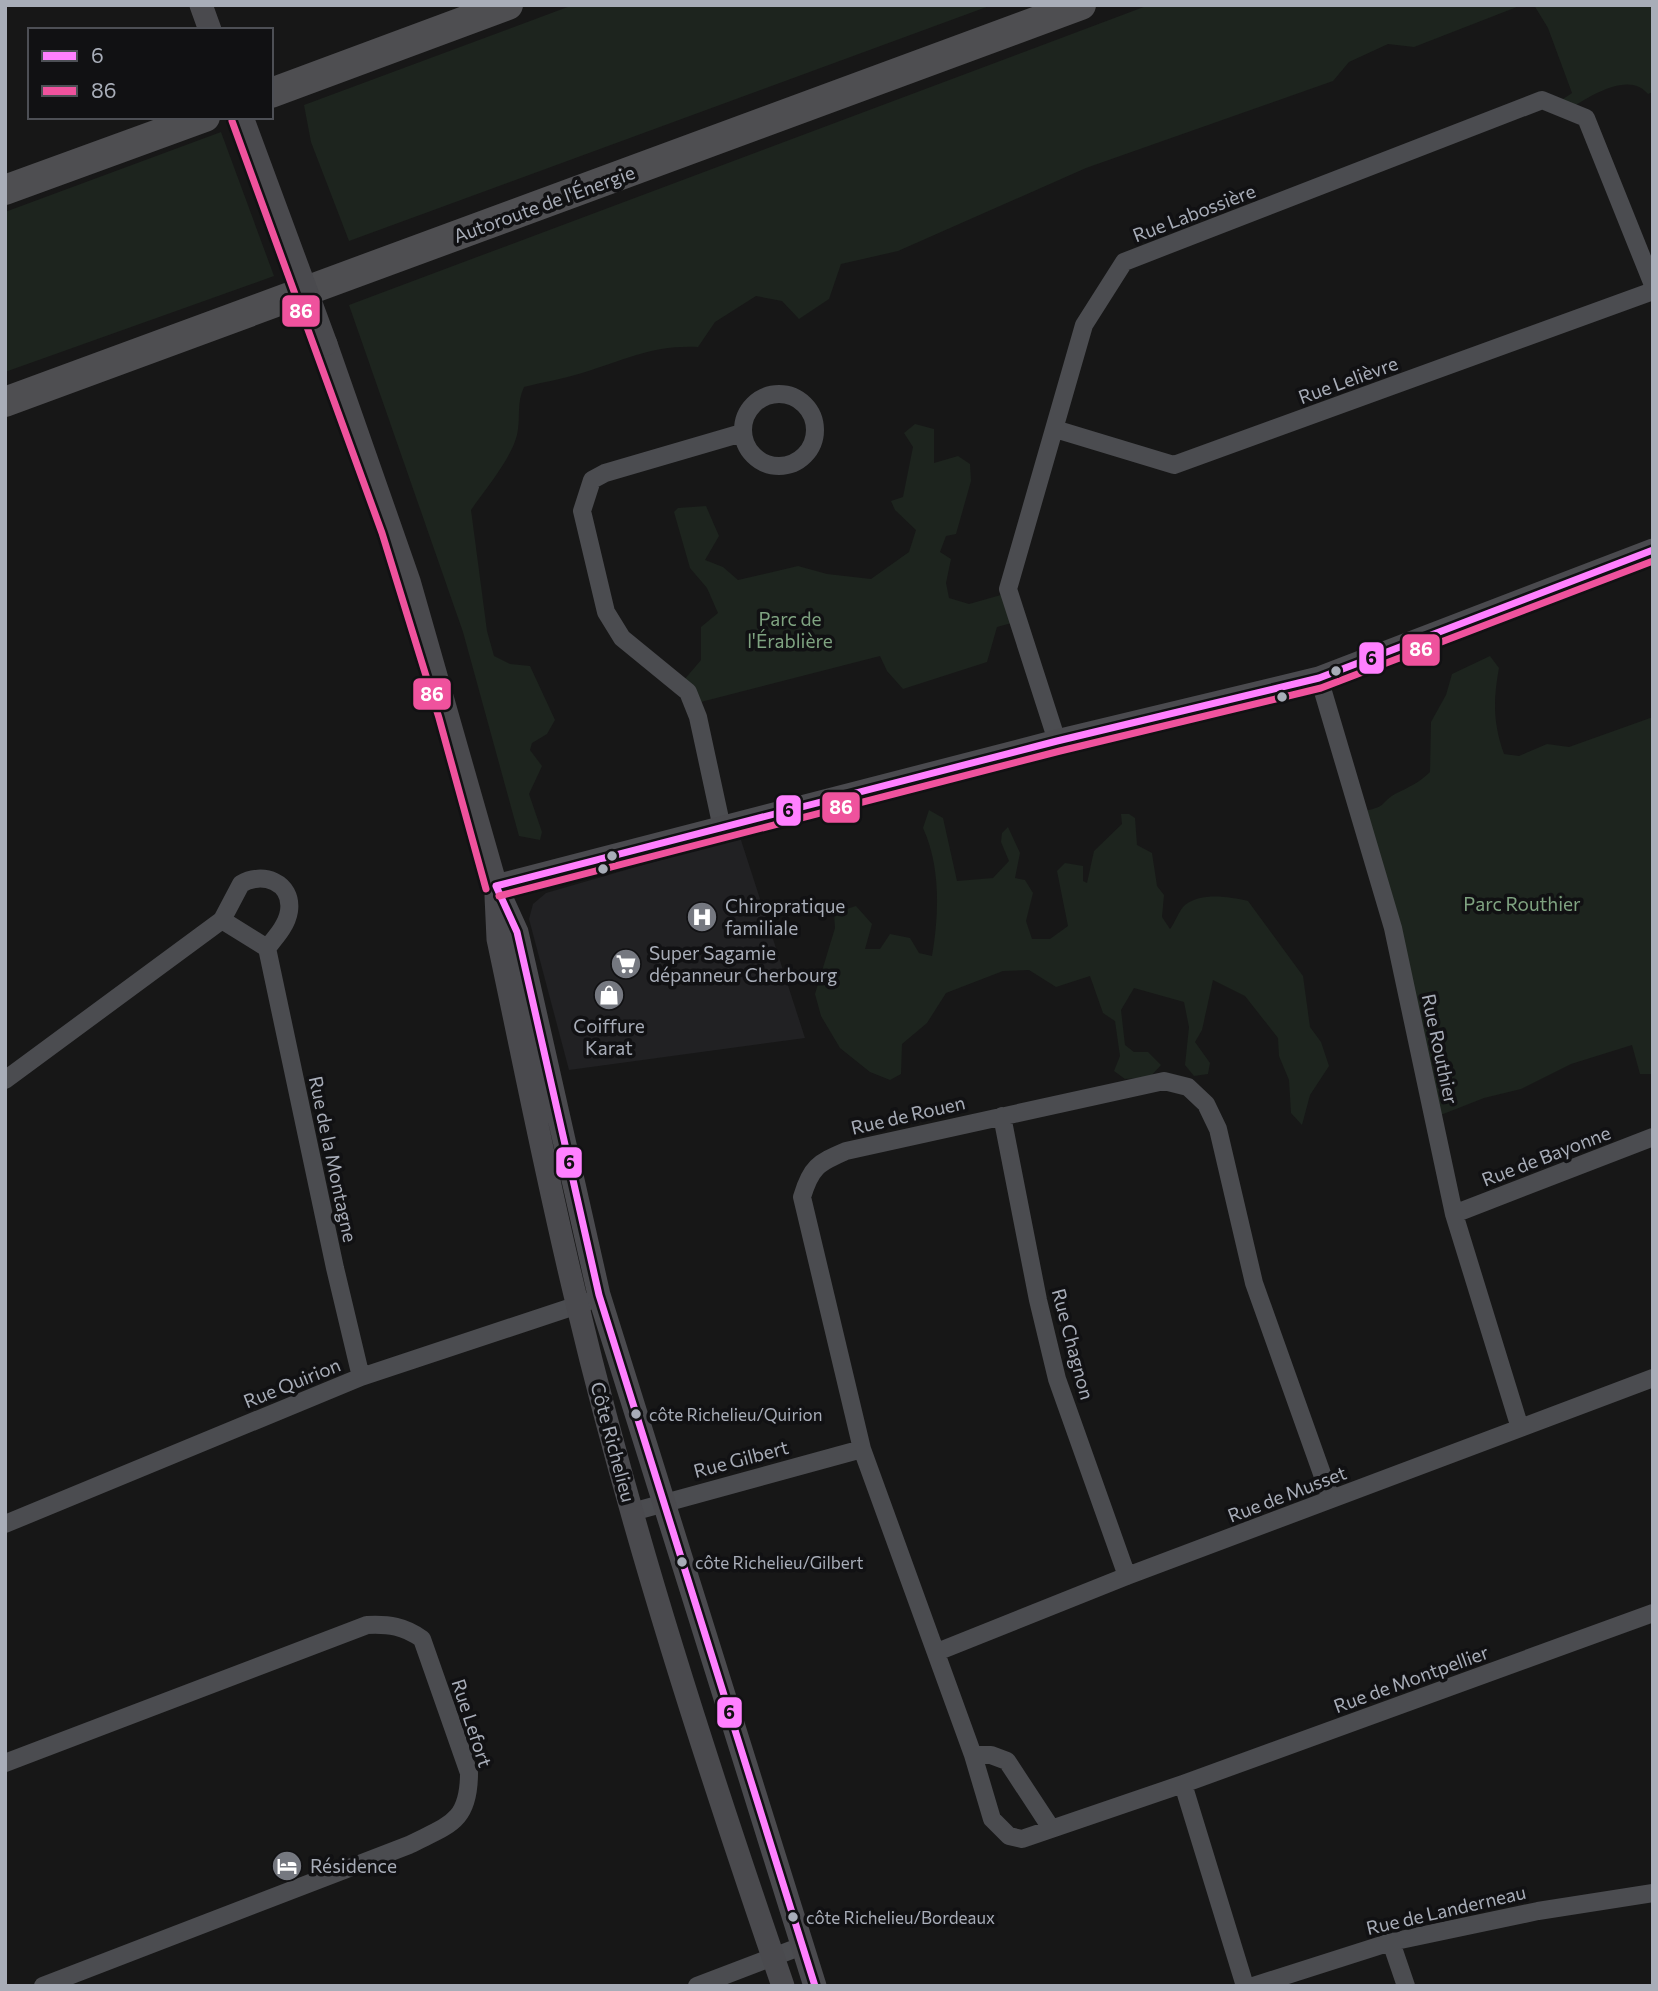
<svg xmlns="http://www.w3.org/2000/svg" width="1658" height="1991" font-family="Commissioner,sans-serif">
  <style>
    .built { fill: #212123 }
    .green { fill: #1d241e }
    .lines { fill: none; stroke-linecap: round; stroke-linejoin: round }
    .street { stroke: #4b4c50; stroke-width: 18 }
    .secondary { stroke: #4a4a4e; stroke-width: 23 }
    .highway { stroke: #4e4e51; stroke-width: 30 }
    .secondary-bridge { stroke: #4a4a4e; stroke-width: 23 }
    .bus-1-casing { stroke: #111113; stroke-width: 12 }
    .bus-2-casing { stroke: #111113; stroke-width: 12 }
    .bus-1 { stroke: #ff80ff; stroke-width: 7 }
    .bus-2 { stroke: #ef529d; stroke-width: 7 }
    .bus-dot { fill: #a8adb8; stroke: #111113; stroke-width: 2.5 }
    .labels { text-anchor: middle; stroke-width: 7; stroke-linejoin: round; paint-order: stroke }
    .bus-label { font-size: 17px; fill: #a8adb8; stroke: #111113; text-anchor: start }
    .street-label { font-size: 19px; fill: #a8adb8; stroke: #111113 }
    .park-label { font-size: 19px; fill: #7fa381; stroke: #111113 }
    .poi-label { font-size: 19px; fill: #a8adb8; stroke: #111113; text-anchor: start }
    .line-badge { stroke: #111113; stroke-width: 2.5 }
    .badge-label { font-size: 19px; text-anchor: middle; font-weight: bold; fill: #fff }
    .pale-badge-label { font-size: 19px; text-anchor: middle; font-weight: bold; fill: #111 }
  </style>
  <rect width="100%" height="100%" fill="#171717"/>
  <path class="built" d="M740 837 805 1038 569 1070 529 919 533 904 546 893Z"/>
  <path class="green" d="M573 5H992L349 241 311 142 304 105Z
    M1149 5H1522L1414 47 1388 44 1349 62 1333 81 1086 168 898 251 841 264 829 299 799 319 782 301 756 296 715 322 698 347C652 345 625 360 582 373 563 379 543 382 524 387 516 404 521 418 517 435 511 459 485 490 471 510L487 631 494 656 510 664 530 666 555 720 547 734 532 743 530 750 542 766 529 794 542 832 540 840 519 836 463 632 349 305Z
    M1534 5H1653V92L1648 94C1629 70 1588 97 1568 110L1554 105 1572 93 1548 28Z
    M221 132 274 276 5 372V212Z
    M915 424 934 429V463L958 456 970 464 971 481 956 534 946 536 940 552 951 559 946 583 949 598 969 604 1008 593 1019 621 997 627 987 662 903 689 887 671 880 656 693 704 684 680 701 660V627L718 613 707 588 690 568 674 512 678 508 706 506 719 536 705 560 723 567 738 580 798 566 827 574 871 579 909 552 916 530 895 510 891 501 903 497 913 447 904 433Z
    M1490 656 1499 668C1493 700 1493 723 1504 754L1519 756 1547 744 1569 747 1653 717V1074H1640L1632 1045 1571 1064 1521 1089 1484 1098 1433 1118 1365 811C1388 806 1380 803 1395 794 1409 787 1419 783 1430 772L1431 722 1446 695 1452 674Z
    M929 810 943 818 957 881 993 878 1009 861 1001 842 1002 833 1008 827 1020 853 1015 878 1025 880 1033 893 1026 921 1032 939H1050L1068 926 1057 871 1065 863 1083 866V881L1087 883 1094 851 1122 824 1121 814H1129L1135 818 1137 845 1152 853 1157 886 1164 895 1162 917 1170 929C1175 923 1179 910 1185 905 1202 892 1229 897 1248 901L1303 976 1310 1027 1321 1042 1329 1066 1310 1095 1302 1125 1291 1113 1289 1080 1279 1056 1278 1038 1245 996 1213 980 1202 1030 1195 1042 1210 1063 1208 1074 1194 1076 1185 1065 1189 1027 1184 1002 1134 988 1121 1010 1125 1045 1134 1052H1148L1161 1065 1150 1077 1125 1079 1114 1071 1120 1056 1115 1021 1103 1013 1090 976 1056 987 1029 970 1003 971 946 993 927 1023 902 1044 901 1074 890 1080 870 1072 840 1048 821 1016 815 994 835 928 834 913 856 906 872 924 865 949H880L890 934 910 938 919 953 932 956C939 915 941 867 923 828Z"/>
  <g class="lines">
    <path class="street" d="M743 430a36 36 0 1 1 72 0a36 36 0 1 1-72 0Z
      M1055 429 1174 465 1653 291
      M1319 678 1393 928 1454 1214 1520 1428
      M1057 741 1008 589 1084 325 1124 262 1542 100 1586 118 1653 285
      M722 828 698 717 688 692 622 638 606 612 582 511 592 480 605 473 742 433
      M222 920 267 948 335 1268 361 1377
      M5 1080 222 920 241 884C262 871 293 882 289 911 287 925 276 937 267 948
      M1002 1116 1038 1300 1057 1379 1127 1576
      M1454 1214 1653 1137
      M1331 1499 1254 1283 1218 1129 1206 1104 1188 1087 1164 1081 846 1151C818 1163 811 1167 802 1197L862 1449 973 1755 992 1819 1009 1836 1022 1839 1183 1784 1653 1613
      M632 1512 862 1449
      M5 1524 361 1377 587 1302
      M937 1652 1127 1576 1653 1378
      M973 1755H991L1007 1761 1051 1828
      M5 1763 367 1625C389 1624 404 1626 422 1639L469 1773C469 1823 448 1825 409 1845L43 1986
      M1183 1784 1245 1986
      M1391 1942 1406 1986
      M697 1986 802 1946
      M1253 1986 1391 1942 1538 1911 1653 1893"/>
    <path class="secondary" d="M201 5 210 30
      M326 344 409 581 496 886 517 932 599 1295 815 1986
      M496 886 1057 741 1319 678 1653 550
      M496 896 498 939C524 1061 548 1185 578 1307 633 1537 706 1762 783 1986"/>
    <path class="highway" d="M271 93 508 5
      M5 190 205 117
      M5 402 1081 5"/>
    <path class="secondary-bridge" d="M242 117 326 344"/>
    <g class="bus-1-casing">
      <path id="bus-1" d="M496 886 1057 741 1319 678 1653 550
        M496 886 517 932 599 1295 815 1986"/>
    </g>
    <g class="bus-2-casing">
      <path id="bus-2" d="M232 121 382 533 439 718 486 889
        M499 896 1060 751 1321 688 1653 561"/>
    </g>
    <use href="#bus-1" class="bus-1"/>
    <use href="#bus-2" class="bus-2"/>
  </g>
  <defs>
    <g id="hospital-disc" transform="scale(1.575)"><circle r="9.5" fill="#757880" stroke="#111113"/><path d="M-5-5h3v3.5h4V-5h3V5h-3V1.5h-4V5h-3Z" fill="#fff"/></g>
    <g id="supermarket-disc" transform="scale(1.575)"><circle r="9.5" fill="#757880" stroke="#111113"/><path d="M-6-5.5h2.5l.6 2H6L4.5 2H-2.5L-4.4-4H-6ZM-1.5 3.2a1.3 1.3 0 1 0 .1 0ZM3 3.2a1.3 1.3 0 1 0 .1 0Z" fill="#fff"/></g>
    <g id="shop-disc" transform="scale(1.575)"><circle r="9.5" fill="#757880" stroke="#111113"/><path d="M-5-2.5h2.3a2.7 3.5 0 0 1 5.4 0H5L5.5 6h-11ZM-1.5-2.5h3a1.5 2.3 0 0 0-3 0Z" fill="#fff"/></g>
    <g id="hotel-disc" transform="scale(1.575)"><circle r="9.5" fill="#757880" stroke="#111113"/><path d="M-6-4.5h1.5V1H6V5H4.5V3h-9V5H-6ZM-4 0a1.8 1.8 0 1 1 3.6 0ZM.5 0V-2.5h3Q6-2.5 6 0Z" fill="#fff"/></g>
  </defs>
  <g fill-rule="evenodd">
    <use href="#hospital-disc" x="702" y="917"/>
    <use href="#supermarket-disc" x="626" y="964"/>
    <use href="#shop-disc" x="609" y="995"/>
    <use href="#hotel-disc" x="287" y="1866"/>
  </g>
  <g class="bus-dot">
    <circle cx="1336" cy="671" r="6"/>
    <circle cx="1282" cy="697" r="6"/>
    <circle cx="612" cy="856" r="6"/>
    <circle cx="603" cy="869" r="6"/>
    <circle cx="636" cy="1414" r="6"/>
    <circle cx="682" cy="1562" r="6"/>
    <circle cx="793" cy="1917" r="6"/>
  </g>
  <g class="labels">
    <g class="bus-label">
      <text x="649" y="1421">côte Richelieu/Quirion</text>
      <text x="695" y="1569">côte Richelieu/Gilbert</text>
      <text x="806" y="1924">côte Richelieu/Bordeaux</text>
    </g>
    <g class="street-label">
      <text transform="translate(544 204) rotate(-20)" y="7">Autoroute de l'Énergie</text>
      <text transform="translate(1194 213) rotate(-21)" y="7">Rue Labossière</text>
      <text transform="translate(1348 380) rotate(-20)" y="7">Rue Lelièvre</text>
      <text transform="translate(1440 1049) rotate(78)" y="7">Rue Routhier</text>
      <text transform="translate(908 1115) rotate(-13)" y="7">Rue de Rouen</text>
      <text transform="translate(1546 1156) rotate(-21)" y="7">Rue de Bayonne</text>
      <text transform="translate(333 1159) rotate(78)" y="7">Rue de la Montagne</text>
      <text transform="translate(1073 1344) rotate(75)" y="7">Rue Chagnon</text>
      <text transform="translate(292 1383) rotate(-22)" y="7">Rue Quirion</text>
      <text transform="translate(613 1442) rotate(75)" y="7">Côte Richelieu</text>
      <text transform="translate(741 1459) rotate(-15)" y="7">Rue Gilbert</text>
      <text transform="translate(1287 1494) rotate(-21)" y="7">Rue de Musset</text>
      <text transform="translate(1411 1679) rotate(-20)" y="7">Rue de Montpellier</text>
      <text transform="translate(472 1723) rotate(72)" y="7">Rue Lefort</text>
      <text transform="translate(1446 1910) rotate(-13)" y="7">Rue de Landerneau</text>
    </g>
    <g class="park-label">
      <text x="790" y="626">Parc de<tspan x="790" dy="22">l'Érablière</tspan></text>
      <text x="1522" y="911">Parc Routhier</text>
    </g>
    <g class="poi-label">
      <text x="725" y="913">Chiropratique<tspan x="725" dy="22">familiale</tspan></text>
      <text x="649" y="960">Super Sagamie<tspan x="649" dy="22">dépanneur Cherbourg</tspan></text>
      <text x="609" y="1033" text-anchor="middle">Coiffure<tspan x="609" dy="22">Karat</tspan></text>
      <text x="310" y="1873">Résidence</text>
    </g>
  </g>
  <g class="line-badge">
    <rect x="281" y="294" width="40" height="34" rx="7" fill="#ef529d"/>
    <rect x="1401" y="633" width="40" height="34" rx="7" fill="#ef529d"/>
    <rect x="1358" y="641" width="27" height="34" rx="7" fill="#ff80ff"/>
    <rect x="412" y="677" width="40" height="34" rx="7" fill="#ef529d"/>
    <rect x="821" y="791" width="40" height="33" rx="7" fill="#ef529d"/>
    <rect x="775" y="794" width="27" height="33" rx="7" fill="#ff80ff"/>
    <rect x="555" y="1146" width="28" height="33" rx="7" fill="#ff80ff"/>
    <rect x="716" y="1696" width="27" height="33" rx="7" fill="#ff80ff"/>
  </g>
  <g class="badge-label">
    <text x="301" y="318">86</text>
    <text x="1421" y="656">86</text>
    <text x="432" y="701">86</text>
    <text x="841" y="814">86</text>
  </g>
  <g class="pale-badge-label">
    <text x="1371" y="665">6</text>
    <text x="788" y="817">6</text>
    <text x="569" y="1169">6</text>
    <text x="729" y="1719">6</text>
  </g>
  <rect width="1658" height="1991" fill="none" stroke="#a8adb8" stroke-width="14"/>
  <rect x="28" y="28" width="245" height="91" fill="#111113" stroke="#4d4f55" stroke-width="2"/>
  <rect x="42" y="51" width="35" height="10" fill="#ff80ff" stroke="#4d4f55" stroke-width="2"/>
  <text x="91" y="63" font-size="21" fill="#a8adb8">6</text>
  <rect x="42" y="86" width="35" height="10" fill="#ef529d" stroke="#4d4f55" stroke-width="2"/>
  <text x="91" y="98" font-size="21" fill="#a8adb8">86</text>
</svg>
